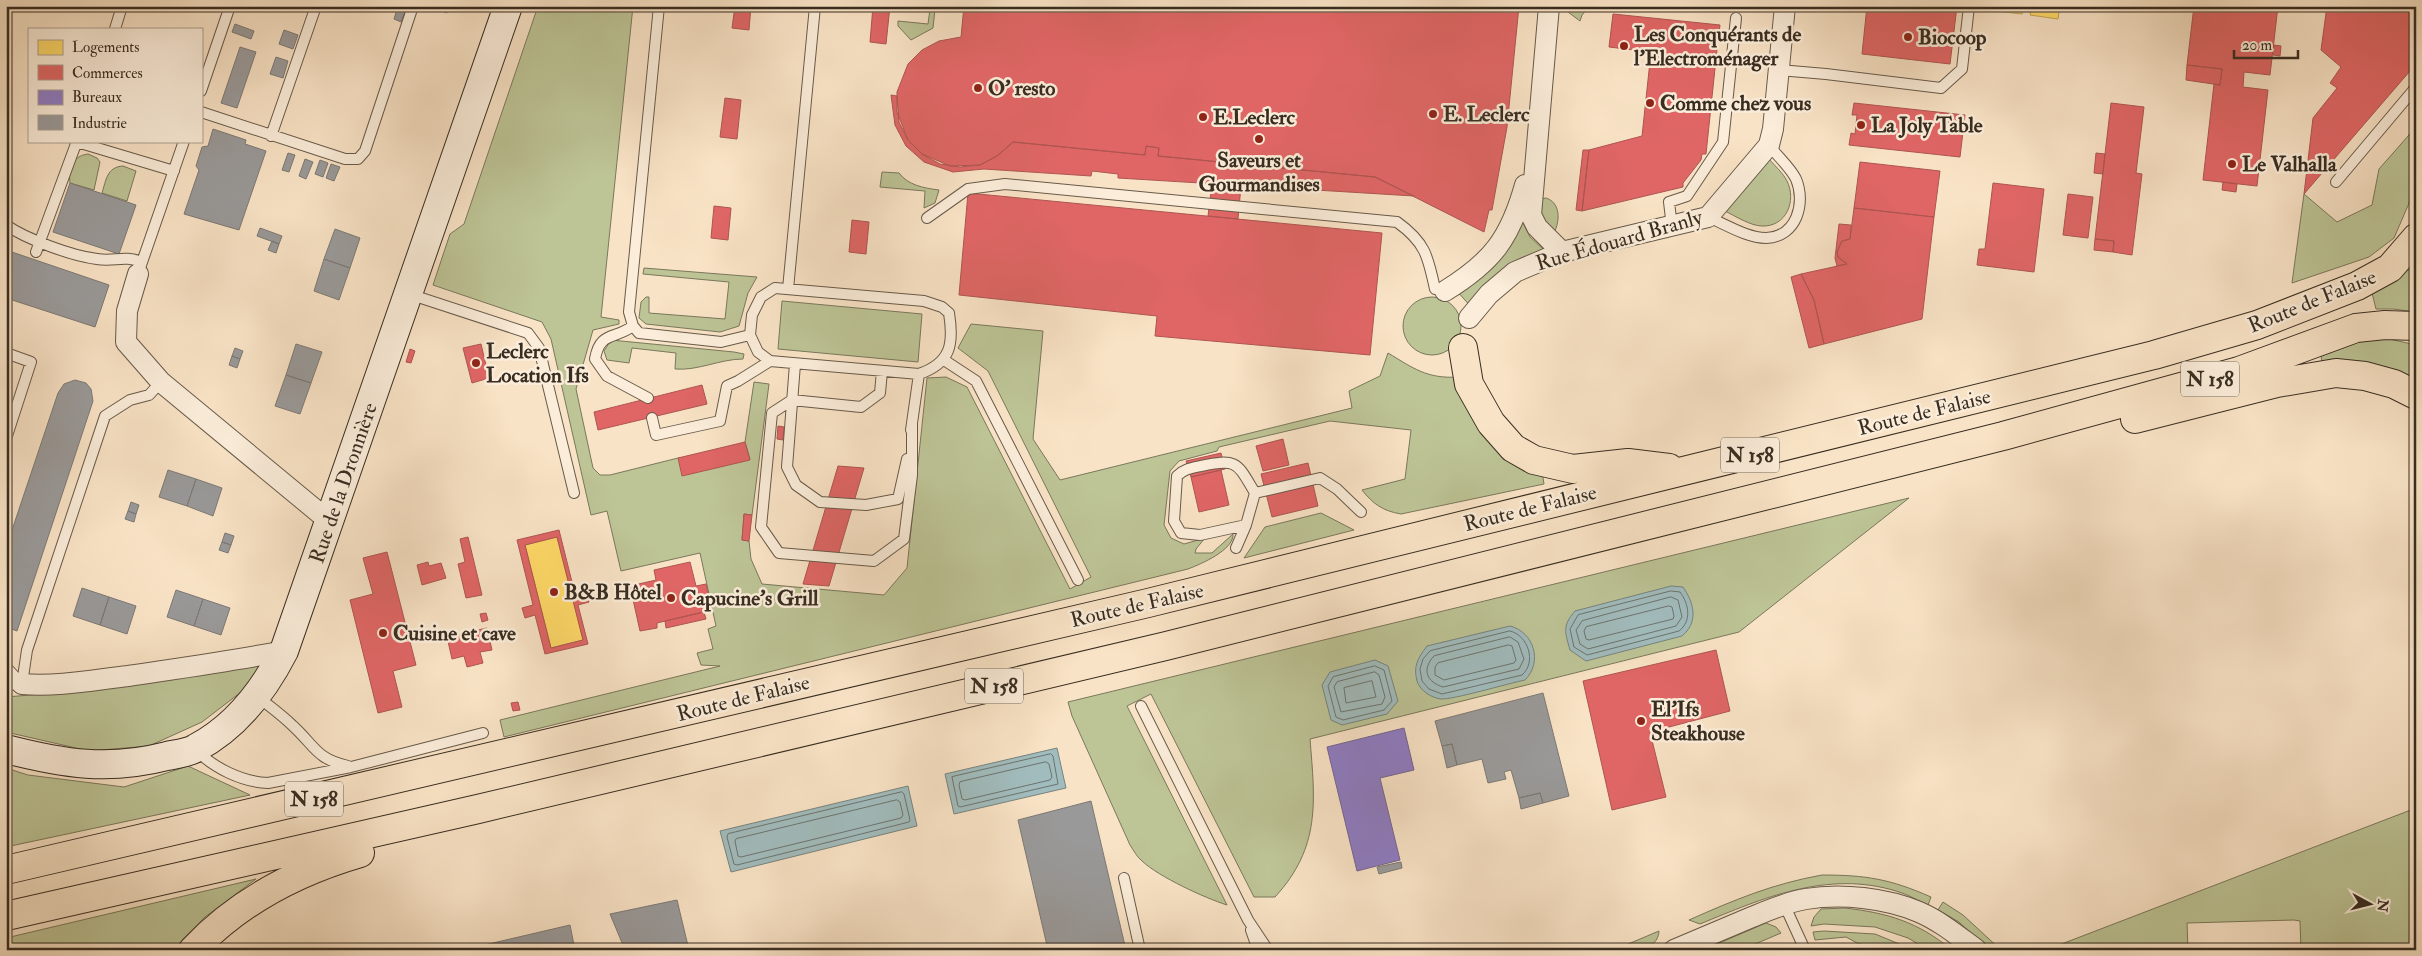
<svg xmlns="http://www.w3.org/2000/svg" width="2422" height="956" font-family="'IM FELL Double Pica',serif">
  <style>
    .green { fill: #bdc496; stroke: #7a785c }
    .water { fill: #a1bcbd; stroke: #77837f }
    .homes { fill: #ffd966; stroke: #c3a551 }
    .shops { fill: #e06666; stroke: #ae5551; fill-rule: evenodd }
    .offices { fill: #8e7cc3; stroke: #746492 }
    .industry { fill: #999; stroke: #7c7975 }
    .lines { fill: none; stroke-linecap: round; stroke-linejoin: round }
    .shore { stroke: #6c746f; stroke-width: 1 }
    .lane-casing { stroke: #685a4a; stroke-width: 12 }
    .street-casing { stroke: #685a4a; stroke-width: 22 }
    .secondary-casing { stroke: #382d21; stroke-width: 30 }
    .highway-casing { stroke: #382d21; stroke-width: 30 }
    .lane { stroke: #fbedda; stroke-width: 10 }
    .street { stroke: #fbedda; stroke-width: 20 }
    .secondary { stroke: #fbedda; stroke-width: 28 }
    .highway { stroke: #f9e3c6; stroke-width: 28 }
    .poi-dot { fill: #8f2418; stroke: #fbedda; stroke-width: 2 }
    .labels { text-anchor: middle; stroke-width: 5; stroke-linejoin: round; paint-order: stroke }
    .shield { fill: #fbedda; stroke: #726758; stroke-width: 1 }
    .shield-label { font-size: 20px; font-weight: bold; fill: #382d21 }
    .poi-label { font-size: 21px; font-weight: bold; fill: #382d21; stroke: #fbedda; text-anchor: start }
    .street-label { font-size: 21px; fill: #382d21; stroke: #fbedda }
  </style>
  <rect width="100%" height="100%" fill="#f9e3c6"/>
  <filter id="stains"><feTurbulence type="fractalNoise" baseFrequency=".004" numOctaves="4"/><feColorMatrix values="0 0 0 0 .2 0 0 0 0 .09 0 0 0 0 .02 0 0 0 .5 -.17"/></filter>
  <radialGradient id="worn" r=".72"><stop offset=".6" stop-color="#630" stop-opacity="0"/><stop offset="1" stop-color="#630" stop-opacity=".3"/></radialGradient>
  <path class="green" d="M538 6H633L601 317 619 320V324L593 330 576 389 593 468 600 475H610L678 458 750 459 745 442 754 382 769 384 752 515 744 514 742 540 749 541 751 559 762 584 884 595 907 568 927 378 946 377 967 387 1070 589 1091 577 988 371 958 348 971 324 1043 331 1033 439 1060 480 1352 408 1349 391 1380 376 1388 353C1413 368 1427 379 1458 377L1542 472 1544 484 1401 514C1383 511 1373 504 1362 490L1405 479 1411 430 1330 421 1219 447 1217 451 1179 461 1170 471 1164 525 1171 538 1184 544 1205 538 1196 549 1195 553H1212L1233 534C1234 550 1201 564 1188 569L504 737 500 720 720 666 701 665 697 653 713 649 708 629 716 626 700 553 621 571 607 511 591 515 551 339 542 322 433 285 450 234 464 224Z
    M1569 6H1590L1582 15 1580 21 1568 12Z
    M930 9H935L933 28 911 40 898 26V21L928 24Z
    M2416 127V187L2394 238 2369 257 2292 283 2304 194 2337 222 2372 205 2379 169Z
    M88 154 97 158 100 162 94 190 70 183C68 169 72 156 88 154Z
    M1769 159C1775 166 1783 173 1787 181 1797 201 1786 227 1762 226 1751 226 1735 216 1725 211Z
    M123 166 136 171 127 201 102 193C106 180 107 167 123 166Z
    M882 172 899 173C908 185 923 188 939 190L935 203 924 208 925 191 880 187Z
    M1546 198C1561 203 1560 221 1554 233L1540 216 1541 199Z
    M1521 219 1530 237 1543 249 1508 267 1472 308 1456 290Z
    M644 268 757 277 748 293 739 326 720 332 646 324 639 318 641 302 646 297H649V313L725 319 729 282 643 274Z
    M2406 269 2410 270 2416 298V312L2393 309H2376L2372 293Z
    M1403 326a29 29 0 1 1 58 0a29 29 0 1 1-58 0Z
    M782 301 922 314 918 362 778 349Z
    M2385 338 2416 345V378C2385 365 2356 359 2322 362L2321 356 2361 341Z
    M611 340 734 352 744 354 743 359C720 359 698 371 675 369L676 353 632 348 629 363 607 360 604 351Z
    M1909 498 1739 632 1310 739C1315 801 1321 847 1275 897H1254L1151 694 1127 706 1227 905C1205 898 1159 877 1142 861 1137 857 1134 851 1130 845L1072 716 1068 702Z
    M1321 513 1354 530 1244 558 1265 527Z
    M266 662 249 686 202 722 149 746 89 751 6 732V697L102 689Z
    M188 766 250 795 6 847V768L28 775 124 787Z
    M2416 808V950H2301L2300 921 2294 920 2187 923 2188 950H2046Z
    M1822 875C1866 875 1890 879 1931 897L1928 905C1917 900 1907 894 1896 891 1827 870 1763 898 1700 924L1689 920C1734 900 1772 884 1822 875Z
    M256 879 205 917 173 950H6V938Z
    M1943 902 1963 915 2001 950H1988L1959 922 1938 910Z
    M1845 908C1888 913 1918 922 1952 950H1928L1908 938 1875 927 1824 924 1811 926 1814 917 1821 909Z
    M1766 923 1776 927 1781 933 1741 950H1703Z
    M1659 931C1658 952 1630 950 1614 950Z
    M1824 931 1875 934 1914 950H1881L1857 943 1846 937 1815 940 1813 932Z"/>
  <path class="water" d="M1671 586 1683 587C1695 604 1698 623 1682 636L1586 661 1570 650C1565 632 1562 626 1575 611Z
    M1510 626C1534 632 1543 662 1525 680 1510 683 1452 700 1441 699 1432 698 1420 691 1417 681 1413 666 1418 658 1427 646Z
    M1375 660 1388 666 1398 701 1387 714 1342 725 1331 720 1322 685 1330 672Z
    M1057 748 1066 788 954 814 945 774Z
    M908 786 917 826 731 872 720 831Z"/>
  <path class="homes" d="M1995 6H2060L2058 19 2030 15 2031 12 2023 11 2022 14 1995 11Z
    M557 537 583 640 551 648 525 545Z"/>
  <path class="shops" d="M735 6H751L749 30 732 28Z
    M873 6H890L886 44 870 42Z
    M964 6H1519L1507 127 1492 210H1489L1484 232 1375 177 1158 156 1159 148 1146 146 1145 155 1013 142 997 156 980 165 960 167 940 164 922 154 908 140 897 112V92L908 64 922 50 939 41 961 37Z
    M1867 6H1957L1950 64 1862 54Z
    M2194 6H2278L2270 75 2244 72 2243 87 2268 90 2257 186 2203 180 2214 84 2220 85 2222 69 2187 65Z
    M2327 6H2416V64L2304 194 2313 118 2337 88 2330 83 2341 67 2321 50Z
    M1613 14 1720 25 1719 33H1723L1722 41 1718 40 1706 154H1702L1701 160 1683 183V187L1582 211 1589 150 1642 136 1651 52 1609 47Z
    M2274 45 2281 46 2280 56 2273 55Z
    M2187 65 2222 69 2220 85 2186 80Z
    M891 95 897 96 899 122 908 140 922 154 950 166 980 165 997 156 1013 142 1145 155 1146 146 1159 148 1158 156 1375 177 1414 196 1118 178V174L1092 171 1091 176 984 169 953 172 924 162 906 146 895 125Z
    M725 98 741 100 737 139 720 137Z
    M1854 103 1965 115 1960 157 1849 145 1851 133 1855 134 1857 115H1852Z
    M2111 103 2144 107 2136 173 2142 174 2132 255 2113 252 2114 241 2095 239Z
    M1583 150H1589L1582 211 1576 210Z
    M2096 153 2105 154 2103 174 2094 173Z
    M1860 162 1940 171 1934 217 1854 208Z
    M2223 182 2237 184 2236 192 2222 190Z
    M1993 183 2044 189 2034 272 1977 265 1979 249H1985Z
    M1212 184 1241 186 1238 219 1208 216Z
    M968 193 1382 233 1370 355 1155 336 1157 316 959 295Z
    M2068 194 2093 197 2088 238 2063 235Z
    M714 206 731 208 728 240 711 238Z
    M1854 208 1934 217 1922 319 1824 344 1814 300 1801 274 1847 264 1838 257 1837 252 1842 241 1850 239Z
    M852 220 869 222 866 254 849 252Z
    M1839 224 1851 225 1850 239 1842 241 1837 252 1838 257 1847 264 1837 266 1835 258Z
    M2095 239 2114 241 2113 252 2094 250Z
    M1801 274 1814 300 1824 344 1809 348 1791 277Z
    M481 344 489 378 472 383 463 348Z
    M410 349 415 351 411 363 406 362Z
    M702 385 707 404 598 430 594 412Z
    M778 426 784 427 783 440 777 439Z
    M1283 439 1289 465 1263 471 1256 446Z
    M745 442 750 460 682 476 678 458Z
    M1221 453 1225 469 1191 477 1186 461Z
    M1308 463 1318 506 1272 517 1261 474Z
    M838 466 864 468 829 586 803 584Z
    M1221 470 1229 505 1199 512 1191 477Z
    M744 514 752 515 749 541 742 540Z
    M559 530 575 594 586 592 589 602 578 605 588 644 545 654 535 615 525 618 522 608 533 605 517 540ZM557 537 583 640 551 648 525 545Z
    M468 537 482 595 466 598 458 564 465 562 460 539Z
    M387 552 416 665 393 671 402 707 378 713 350 600 373 594 363 558Z
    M428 562 429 566 441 563 446 578 422 585 417 565Z
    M690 562 696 586 706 584 712 610 657 623V628L640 631 630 586 656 580 654 570Z
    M704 612 706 619 666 628 665 621Z
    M486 613 488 620 482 622 480 614Z
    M487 628 492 650 480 652 483 663 467 667 464 656 452 659 447 637Z
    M1716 650 1730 711 1650 732 1666 797 1612 810 1583 681Z
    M518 702 520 710 513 711 511 703Z"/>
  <path class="offices" d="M1404 728 1414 770 1380 778 1400 860 1357 871 1327 747Z"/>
  <path class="industry" d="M398 6H407L401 22 394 19Z
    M428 6H449L447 13Z
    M235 24 254 31 251 39 232 32Z
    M284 30 298 35 293 49 279 44Z
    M240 47 256 52 237 108 221 103Z
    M276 57 288 61 283 78 270 74Z
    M213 129 246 140 245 144 266 151 239 230 184 214 199 170 196 166 202 147 208 146Z
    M288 153 295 155 289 172 282 170Z
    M305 159 313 162 306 179 299 176Z
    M320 160 328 163 323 177 315 174Z
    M331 164 340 167 334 181 326 178Z
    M70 183 136 205 119 254 53 232Z
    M260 228 282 236 279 244 257 236Z
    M335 229 360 238 350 268 324 259Z
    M272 241 279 244 276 253 268 250Z
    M6 250 109 285 95 327 6 298Z
    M324 259 350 268 339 300 314 291Z
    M296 344 322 352 311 383 286 375Z
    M235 348 243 351 240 359 232 356Z
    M232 356 240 359 237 368 229 365Z
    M286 375 311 383 300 414 275 406Z
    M75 380 86 383 91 389 93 401 17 631 6 627V548L58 393 64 384Z
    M168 470 196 479 187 506 159 497Z
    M196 479 222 488 213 516 187 506Z
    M131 502 139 505 136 514 128 511Z
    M128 511 136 514 134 522 125 519Z
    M225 533 234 536 231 545 222 542Z
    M222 542 231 545 228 553 219 550Z
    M82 588 109 597 100 625 73 616Z
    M176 590 203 599 194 626 167 617Z
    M109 597 136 606 127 634 100 625Z
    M203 599 230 608 221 635 194 626Z
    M1543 693 1569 796 1543 803 1540 793 1519 798 1511 770 1504 772 1506 779 1488 783 1482 759 1457 765 1452 744 1442 746 1435 721Z
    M1452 744 1457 765 1447 768 1442 746Z
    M1540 793 1543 803 1521 809 1519 798Z
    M1091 801 1126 950H1048L1018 820Z
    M1401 862 1402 868 1379 874 1377 867Z
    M677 900 689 950H625L610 914Z
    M570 925 575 950H463Z"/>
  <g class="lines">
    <path class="shore" d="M1671 591 1680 592C1689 604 1692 621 1679 631L1587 655 1574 647 1570 629 1578 615Z
      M1671 597 1678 600 1682 617 1676 626 1588 649 1580 644 1576 630 1582 621Z
      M1669 606 1672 607 1674 616 1673 619 1589 640 1586 639 1584 631 1586 627Z
      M1510 631C1528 635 1537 662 1522 675L1442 694 1429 689 1422 681 1420 669 1423 659 1430 651Z
      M1510 637 1518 642 1524 659 1519 669 1443 687C1427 682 1421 670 1434 656Z
      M1509 645 1512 646 1516 660 1514 663 1444 680 1435 675V667L1438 663Z
      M1375 666 1384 670 1392 701 1384 710 1343 720 1336 717 1328 686 1333 677Z
      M1375 672 1379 675 1385 697 1382 704 1341 712 1334 687 1337 682Z
      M1372 681 1376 697 1346 703 1344 688Z
      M1051 754 1053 756 1058 784 960 807 958 806 952 777Z
      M1046 762 1049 764 1052 777 1050 780 965 800 962 799 959 785 960 782Z
      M902 792 904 794 910 820 909 822 737 865 734 864 727 837 728 834Z
      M897 800 900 802 903 815 901 818 741 857 738 856 735 841 736 839Z"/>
    <g class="lane-casing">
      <path id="lane" d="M659 6 629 312 633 326 639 333 721 342 750 335
        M115 29 122 6
        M1779 70 1826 74 1941 88 1962 69 1969 6
        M201 91 230 6
        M201 112 345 159H358L365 151 413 6
        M271 136 316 6
        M77 142 174 171
        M2336 182 2416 87
        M1708 217C1725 224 1747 238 1766 238 1797 237 1806 203 1796 179 1790 167 1777 156 1769 145
        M927 218 968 189 1005 184 1397 222C1425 242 1428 256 1435 289
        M6 225C26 239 72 256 97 259 114 262 124 255 142 262
        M1672 227 1669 202 1687 196 1723 142 1736 18
        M36 252 77 141
        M140 268 184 141
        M775 288 924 301 942 307 949 313C954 344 951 363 919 374L770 361 758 352 750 335 752 315 761 297Z
        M788 289 815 6
        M409 294 528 333 539 348 574 493
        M633 326C614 340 600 331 595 359L607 376 648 398
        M6 353 31 362 6 439
        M944 360 976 381 1078 580
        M795 364 787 467 796 485 820 502 866 505 898 499 907 459
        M882 371 880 393 861 407 792 400 772 413 761 527 779 553 874 561 904 539 912 475V424
        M652 418 656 435 720 421 727 386 738 381 770 361
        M911 430 919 374
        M1246 525 1200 535 1181 533 1174 521 1177 476C1184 469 1191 468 1201 466 1238 458 1237 463 1255 493
        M1236 548 1246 525 1255 493 1320 478 1337 489 1361 512
        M6 667 22 684
        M22 684 27 650 105 416 130 400 149 395 161 382
        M6 685 22 684
        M257 696C269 706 282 715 293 726 315 746 316 759 348 766
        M1141 706 1248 920 1268 950
        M196 750C214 768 242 782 268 783L351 767 483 733
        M1124 878 1140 950
        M1784 904 1805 950
        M1251 930 1258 950"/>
    </g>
    <g class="street-casing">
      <path id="street" d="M1549 6 1531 215 1537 227 1562 252
        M138 274 127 311 126 342 161 382 329 521
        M1445 291C1492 262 1510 239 1525 185
        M1469 318 1489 294 1515 272 1562 252 1708 217 1769 145 1773 129 1785 6
        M22 684C57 687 93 680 128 676 181 668 232 661 284 651
        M1674 950C1700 939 1726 928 1752 917 1769 910 1787 902 1806 899 1841 893 1886 898 1919 912 1940 921 1958 936 1977 950"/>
    </g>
    <g class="secondary-casing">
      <path id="secondary" d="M6 749C64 764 109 771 167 756 176 754 188 753 196 748 236 727 264 690 284 651L508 6"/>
    </g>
    <g class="highway-casing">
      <path id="highway" d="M1463 348 1469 384 1491 423 1513 448 1534 460 1573 469 1628 463 1669 468
        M2135 419 2277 383 2336 373 2365 376 2394 384 2416 395
        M6 870 1148 603 2154 355 2257 325 2357 286 2390 268 2416 238
        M6 916 478 809 1166 646 2003 436 2239 371 2356 328 2385 325 2416 326
        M193 950C238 902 298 871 360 853"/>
    </g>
    <use href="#lane" class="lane"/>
    <use href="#street" class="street"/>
    <use href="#secondary" class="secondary"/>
    <use href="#highway" class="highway"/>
  </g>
  <g class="poi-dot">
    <circle cx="1908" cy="37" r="5"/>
    <circle cx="1624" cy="46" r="5"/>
    <circle cx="978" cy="88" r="5"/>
    <circle cx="1650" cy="103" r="5"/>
    <circle cx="1433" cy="114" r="5"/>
    <circle cx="1203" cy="117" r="5"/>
    <circle cx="1861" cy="125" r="5"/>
    <circle cx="1259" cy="139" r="5"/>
    <circle cx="2232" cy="164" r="5"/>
    <circle cx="476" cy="363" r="5"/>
    <circle cx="554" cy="592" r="5"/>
    <circle cx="671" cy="598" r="5"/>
    <circle cx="383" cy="633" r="5"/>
    <circle cx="1641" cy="721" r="5"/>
  </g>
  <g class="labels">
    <g class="shield">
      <rect x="2181" y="361.5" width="58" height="35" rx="4"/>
      <rect x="1721" y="437.5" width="58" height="35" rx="4"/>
      <rect x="965" y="668.5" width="58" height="35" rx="4"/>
      <rect x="285" y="781.5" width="58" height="35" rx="4"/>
    </g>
    <g class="shield-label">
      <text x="2210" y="386">N 158</text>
      <text x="1750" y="462">N 158</text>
      <text x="994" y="693">N 158</text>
      <text x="314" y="806">N 158</text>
    </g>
    <g class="poi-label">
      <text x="1634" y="41">Les Conquérants de<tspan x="1634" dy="24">l'Electroménager</tspan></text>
      <text x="1918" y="44">Biocoop</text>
      <text x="988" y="95">O' resto</text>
      <text x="1660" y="110">Comme chez vous</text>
      <text x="1443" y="121">E. Leclerc</text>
      <text x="1213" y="124">E.Leclerc</text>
      <text x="1871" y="132">La Joly Table</text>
      <text x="1259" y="167" text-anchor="middle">Saveurs et<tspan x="1259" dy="24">Gourmandises</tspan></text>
      <text x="2242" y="171">Le Valhalla</text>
      <text x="486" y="358">Leclerc<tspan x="486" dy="24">Location Ifs</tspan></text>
      <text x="564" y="599">B&amp;B Hôtel</text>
      <text x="681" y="605">Capucine's Grill</text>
      <text x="393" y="640">Cuisine et cave</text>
      <text x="1651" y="716">El'Ifs<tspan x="1651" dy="24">Steakhouse</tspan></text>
    </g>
    <g class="street-label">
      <text transform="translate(1619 240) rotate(-16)" y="7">Rue Édouard Branly</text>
      <text transform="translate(2312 301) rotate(-22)" y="7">Route de Falaise</text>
      <text transform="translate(1924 412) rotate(-14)" y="7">Route de Falaise</text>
      <text transform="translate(343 483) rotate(-71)" y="7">Rue de la Dronnière</text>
      <text transform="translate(1530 508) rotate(-14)" y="7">Route de Falaise</text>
      <text transform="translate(1137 605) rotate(-13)" y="7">Route de Falaise</text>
      <text transform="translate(743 698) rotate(-14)" y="7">Route de Falaise</text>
    </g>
  </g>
  <rect width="2422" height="956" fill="none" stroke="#f9e3c6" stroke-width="25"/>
  <rect x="8" y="8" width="2407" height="941" fill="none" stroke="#382d21" stroke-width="2.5"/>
  <rect x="12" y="12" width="2397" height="931" fill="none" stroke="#382d21"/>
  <rect x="28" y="28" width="175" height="115" fill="#fbedda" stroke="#ada090"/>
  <rect x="38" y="40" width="25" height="15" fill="#ffd966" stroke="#ada090"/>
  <text x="72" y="52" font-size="15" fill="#382d21">Logements</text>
  <rect x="38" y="65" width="25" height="15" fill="#e06666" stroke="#ada090"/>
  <text x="72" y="78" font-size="15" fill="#382d21">Commerces</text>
  <rect x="38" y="90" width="25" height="15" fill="#8e7cc3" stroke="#ada090"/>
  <text x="72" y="102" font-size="15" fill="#382d21">Bureaux</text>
  <rect x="38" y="115" width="25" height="15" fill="#999999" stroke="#ada090"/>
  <text x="72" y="128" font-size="15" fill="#382d21">Industrie</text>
  <g transform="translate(2370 904) rotate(97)" stroke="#fbedda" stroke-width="4" paint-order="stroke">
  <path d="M0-4L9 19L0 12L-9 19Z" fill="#382d21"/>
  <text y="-8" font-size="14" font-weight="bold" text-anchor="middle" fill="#382d21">N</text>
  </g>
  <path d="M2234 50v8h64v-8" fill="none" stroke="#382d21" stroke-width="2.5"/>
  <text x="2242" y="50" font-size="15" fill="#382d21" stroke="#fbedda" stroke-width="4" paint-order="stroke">20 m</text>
  <rect width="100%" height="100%" filter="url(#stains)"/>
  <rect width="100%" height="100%" fill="url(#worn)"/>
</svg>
